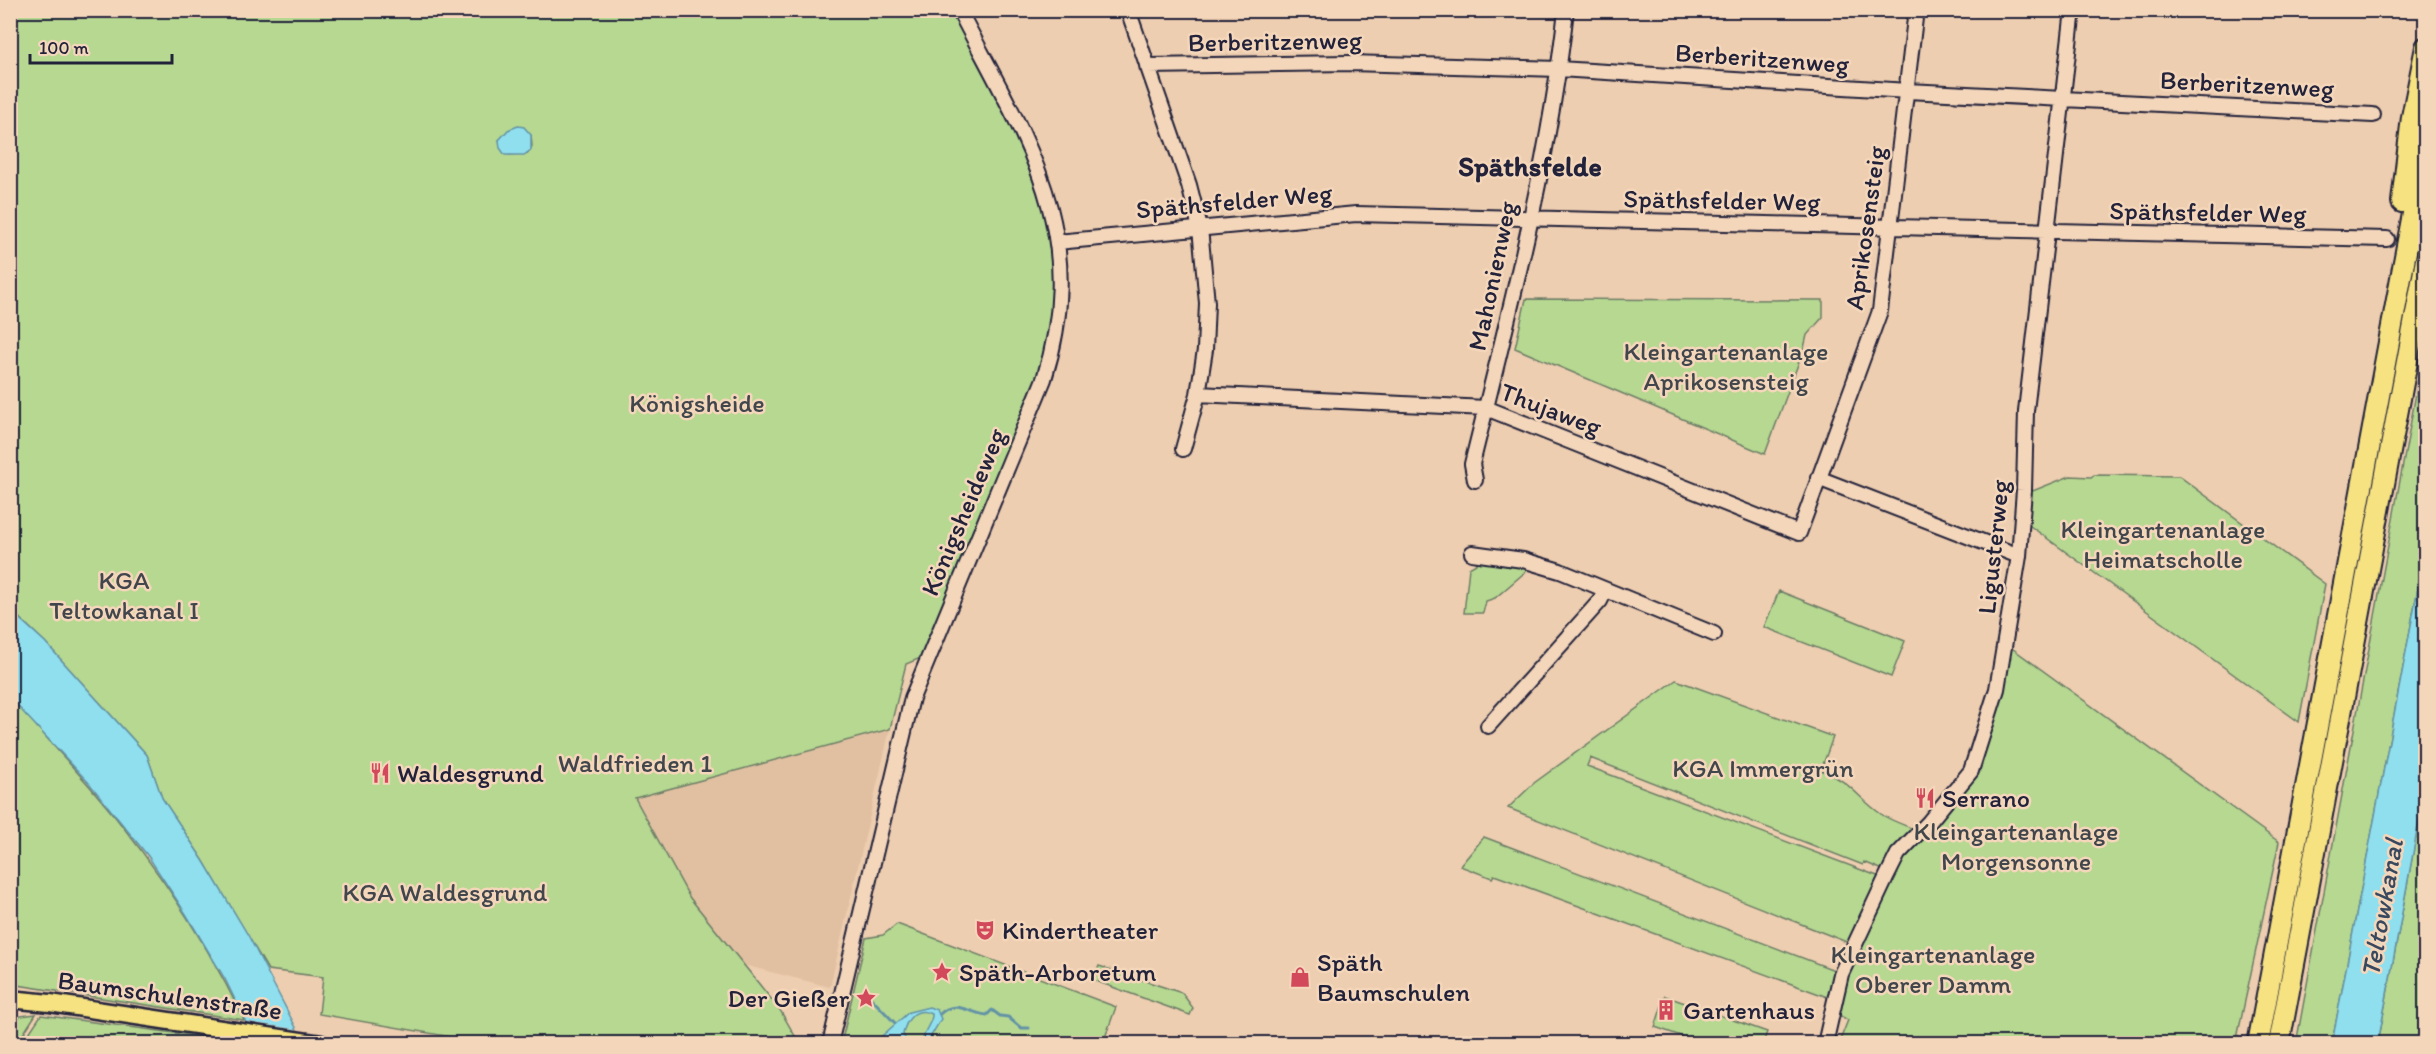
<svg xmlns="http://www.w3.org/2000/svg" width="2436" height="1054" font-family="Itim,sans-serif">
  <style>
    .built { fill: #e1c0a1 }
    .green { fill: #b6d891; stroke: #6c7d66; stroke-width: 1.5; fill-rule: evenodd }
    .water { fill: #90dfee; stroke: #6493a6; stroke-width: 1.5 }
    .pier { fill: #eeceb0 }
    .lines { fill: none; stroke-linecap: round; stroke-linejoin: round }
    .stream { stroke: #6493a6; stroke-width: 3 }
    .minor-casing { stroke: #22223b; stroke-width: 18 }
    .major-casing { stroke: #22223b; stroke-width: 21 }
    .highway-casing { stroke: #22223b; stroke-width: 24 }
    .minor { stroke: #f4d6ba; stroke-width: 14 }
    .major { stroke: #f6e281; stroke-width: 16 }
    .highway { stroke: #f6e281; stroke-width: 20 }
    .labels { text-anchor: middle; stroke-width: 5; stroke-linejoin: round; paint-order: stroke }
    .street-label { font-size: 26px; fill: #22223b; stroke: #f4d6ba }
    .park-label { font-size: 26px; fill: #40464c; stroke: #f4d6ba }
    .poi-label { font-size: 26px; fill: #22223b; stroke: #f4d6ba; text-anchor: start }
    .water-label { font-size: 27px; font-style: italic; fill: #38485f; stroke: #f4d6ba }
    .quarter-label { font-size: 28px; font-weight: bold; fill: #22223b; stroke: #f4d6ba }
  </style>
  <rect width="100%" height="100%" fill="#eeceb0"/>
  <filter id="ink" filterUnits="userSpaceOnUse"><feTurbulence type="fractalNoise" baseFrequency=".0167" numOctaves="2"/><feDisplacementMap in="SourceGraphic" scale="12" xChannelSelector="R" yChannelSelector="G"/><feConvolveMatrix kernelMatrix="1 2 1 2 8 2 1 2 1" color-interpolation-filters="sRGB"/></filter>
  <g filter="url(#ink)">
    <path class="built" d="M890 729 830 987 743 965 690 898 635 798Z"/>
    <path class="green" d="M10 11H953L1032 169 1051 233 1055 285 1054 305 1044 361 923 657 906 664 890 729 635 798 690 898 780 1010 799 1043H486L319 1014 323 977 268 970 203 860 162 798 147 755 45 642 11 610ZM512 128 531 135 532 146 528 153 509 155 499 140Z
      M1526 299 1823 300V317L1807 335 1804 348 1765 454 1515 348Z
      M2425 345V551L2332 1043 2296 1044Z
      M2094 475 2179 476 2325 584 2299 722 2026 523 2030 492 2070 476 2091 477Z
      M1478 557 1530 568 1495 598 1486 601 1483 613H1464L1469 568 1476 564Z
      M1779 591 1905 641 1891 677 1764 627Z
      M2009 646 2279 842 2236 1043H1839L1848 1020 1837 1014 1848 971 1896 871 1906 855 1975 777 2001 698Z
      M1676 680 1833 737 1821 770C1850 781 1858 798 1881 814 1891 821 1905 825 1916 830L1883 870 1864 862 1863 865 1590 758 1587 766 1880 877 1849 943 1508 808 1534 783Z
      M10 699C28 715 44 735 60 753 135 834 196 920 244 1020L11 984Z
      M2425 788V1043L2378 1044Z
      M1484 837 1837 971 1830 998 1494 875 1492 878 1460 866Z
      M897 924 1116 1007 1103 1043 841 1044 866 938 883 935Z
      M1099 966 1182 993 1193 1008 1190 1015 1093 980Z
      M1665 996 1767 1032 1763 1043H1701L1655 1027Z
      M36 1014 20 1039 15 1030 17 1019 21 1016Z
      M41 1015 248 1043H28L25 1039Z"/>
    <path class="water" d="M518 126 524 127 531 135V150L524 155H505L500 148 499 140 508 130Z
      M2425 551V788L2378 1043H2332Z
      M10 610 45 642 147 755 162 798 203 860 248 935 304 1043H256L225 979 186 914 148 856 89 783 11 699Z
      M929 1007 937 1010 941 1019 927 1043H913L923 1039C924 1029 933 1022 932 1014 916 1006 906 1019 903 1034L907 1042 911 1043H874L909 1012Z"/>
    <path class="pier" d="M241 1021 301 1030 307 1044H252Z"/>
    <g class="lines">
      <path class="stream" d="M868 995 895 1023
        M940 1014C955 999 971 1014 987 1015L992 1010 1000 1016 1008 1017 1021 1028H1029"/>
      <g class="minor-casing">
        <path id="minor" d="M1128 10 1189 185 1200 228 1207 303 1205 350 1198 394 1183 449
          M1147 66 1349 63 1559 69 1908 91 2373 115
          M1057 242 1356 214 2387 239
          M1198 394 1486 408 1799 533 1880 311 1916 10
          M1818 478 2019 556
          M1475 480 1472 464C1509 314 1549 164 1566 10
          M1472 553 1523 560 1560 571 1714 634
          M1488 726 1600 601 1605 591
          M10 1041 12 1044
          M830 1044 912 698 1044 379C1091 230 1024 137 959 10
          M1825 1044 1841 974 1887 876 1898 854 1929 822 1971 771 1997 689 2019 556 2024 490 2026 411 2073 10"/>
      </g>
      <g class="major-casing">
        <path id="major" d="M10 999 50 1003 321 1044"/>
      </g>
      <g class="highway-casing">
        <path id="highway" d="M2402 202 2412 117 2426 47
          M2258 1044 2426 144
          M2279 1044 2426 260"/>
      </g>
      <use href="#minor" class="minor"/>
      <use href="#major" class="major"/>
      <use href="#highway" class="highway"/>
    </g>
  </g>
  <defs>
    <g id="restaurant-bare" transform="scale(1.62)"><path d="M-5-6h1v4h1v-4h1v4h1v-4h1v5L-1.5 .5V6h-2V.5L-5-1ZM5-6V6H3V1.5H1.5Q1.5-4 5-6Z" fill="#d1495b" stroke="#f4d6ba" stroke-width="2.5" paint-order="stroke"/></g>
    <g id="theatre-bare" transform="scale(1.62)"><path d="M-5-5.5Q0-4 5-5.5V0Q5 5 0 6Q-5 5-5 0ZM-3.3-2.5H-1v1.5H-3.3ZM1-2.5H3.3v1.5H1ZM-2.8 1Q0 5.5 2.8 1Z" fill="#d1495b" stroke="#f4d6ba" stroke-width="2.5" paint-order="stroke"/></g>
    <g id="sight-bare" transform="scale(1.62)"><path d="M0-6L1.8-2.2L6-1.7L2.9 1.2L3.7 5.4L0 3.3L-3.7 5.4L-2.9 1.2L-6-1.7L-1.8-2.2Z" fill="#d1495b" stroke="#f4d6ba" stroke-width="2.5" paint-order="stroke"/></g>
    <g id="shop-bare" transform="scale(1.62)"><path d="M-5-2.5h2.3a2.7 3.5 0 0 1 5.4 0H5L5.5 6h-11ZM-1.5-2.5h3a1.5 2.3 0 0 0-3 0Z" fill="#d1495b" stroke="#f4d6ba" stroke-width="2.5" paint-order="stroke"/></g>
    <g id="building-bare" transform="scale(1.62)"><path d="M-4-6H4V6H1V3H-1V6H-4ZM-2.5-4.3h1.7v1.8h-1.7ZM.8-4.3h1.7v1.8H.8ZM-2.5-1h1.7V.8h-1.7ZM.8-1h1.7V.8H.8Z" fill="#d1495b" stroke="#f4d6ba" stroke-width="2.5" paint-order="stroke"/></g>
  </defs>
  <g fill-rule="evenodd">
    <use href="#restaurant-bare" x="380" y="773"/>
    <use href="#restaurant-bare" x="1925" y="798"/>
    <use href="#theatre-bare" x="985" y="930"/>
    <use href="#sight-bare" x="942" y="972"/>
    <use href="#shop-bare" x="1300" y="977"/>
    <use href="#sight-bare" x="866" y="998"/>
    <use href="#building-bare" x="1666" y="1010"/>
  </g>
  <g class="labels">
    <g class="street-label">
      <text transform="translate(1275 41) rotate(-1)" y="9">Berberitzenweg</text>
      <text transform="translate(1762 58) rotate(4)" y="9">Berberitzenweg</text>
      <text transform="translate(2247 84) rotate(3)" y="9">Berberitzenweg</text>
      <text transform="translate(1722 200) rotate(1)" y="9">Späthsfelder Weg</text>
      <text transform="translate(1234 201) rotate(-5)" y="9">Späthsfelder Weg</text>
      <text transform="translate(2208 212) rotate(1)" y="9">Späthsfelder Weg</text>
      <text transform="translate(1865 228) rotate(-82)" y="9">Aprikosensteig</text>
      <text transform="translate(1492 276) rotate(-78)" y="9">Mahonienweg</text>
      <text transform="translate(1551 409) rotate(21)" y="9">Thujaweg</text>
      <text transform="translate(963 512) rotate(-67)" y="9">Königsheideweg</text>
      <text transform="translate(1993 547) rotate(-84)" y="9">Ligusterweg</text>
      <text transform="translate(170 995) rotate(8)" y="9">Baumschulenstraße</text>
    </g>
    <g class="park-label">
      <text x="1726" y="360">Kleingartenanlage<tspan x="1726" dy="30">Aprikosensteig</tspan></text>
      <text x="697" y="412">Königsheide</text>
      <text x="2163" y="538">Kleingartenanlage<tspan x="2163" dy="30">Heimatscholle</tspan></text>
      <text x="124" y="589">KGA<tspan x="124" dy="30">Teltowkanal I</tspan></text>
      <text x="635" y="772">Waldfrieden 1</text>
      <text x="1763" y="777">KGA Immergrün</text>
      <text x="2016" y="840">Kleingartenanlage<tspan x="2016" dy="30">Morgensonne</tspan></text>
      <text x="445" y="901">KGA Waldesgrund</text>
      <text x="1933" y="963">Kleingartenanlage<tspan x="1933" dy="30">Oberer Damm</tspan></text>
    </g>
    <g class="poi-label">
      <text x="397" y="782">Waldesgrund</text>
      <text x="1942" y="807">Serrano</text>
      <text x="1002" y="939">Kindertheater</text>
      <text x="1317" y="971">Späth<tspan x="1317" dy="30">Baumschulen</tspan></text>
      <text x="959" y="981">Späth-Arboretum</text>
      <text x="849" y="1007" text-anchor="end">Der Gießer</text>
      <text x="1683" y="1019">Gartenhaus</text>
    </g>
    <g class="water-label">
      <text transform="translate(2382 908) rotate(-80)" y="9">Teltowkanal</text>
    </g>
    <g class="quarter-label">
      <text x="1530" y="176">Späthsfelde</text>
    </g>
  </g>
  <rect width="2436" height="1054" fill="none" stroke="#f4d6ba" stroke-width="36"/>
  <rect x="18" y="18" width="2400" height="1018" fill="none" stroke="#22223b" stroke-width="2" filter="url(#ink)"/>
  <path d="M30 54v9h142v-9" fill="none" stroke="#22223b" stroke-width="3"/>
  <text x="39" y="54" font-size="18" fill="#22223b" stroke="#f4d6ba" stroke-width="4.5" paint-order="stroke">100 m</text>
</svg>
